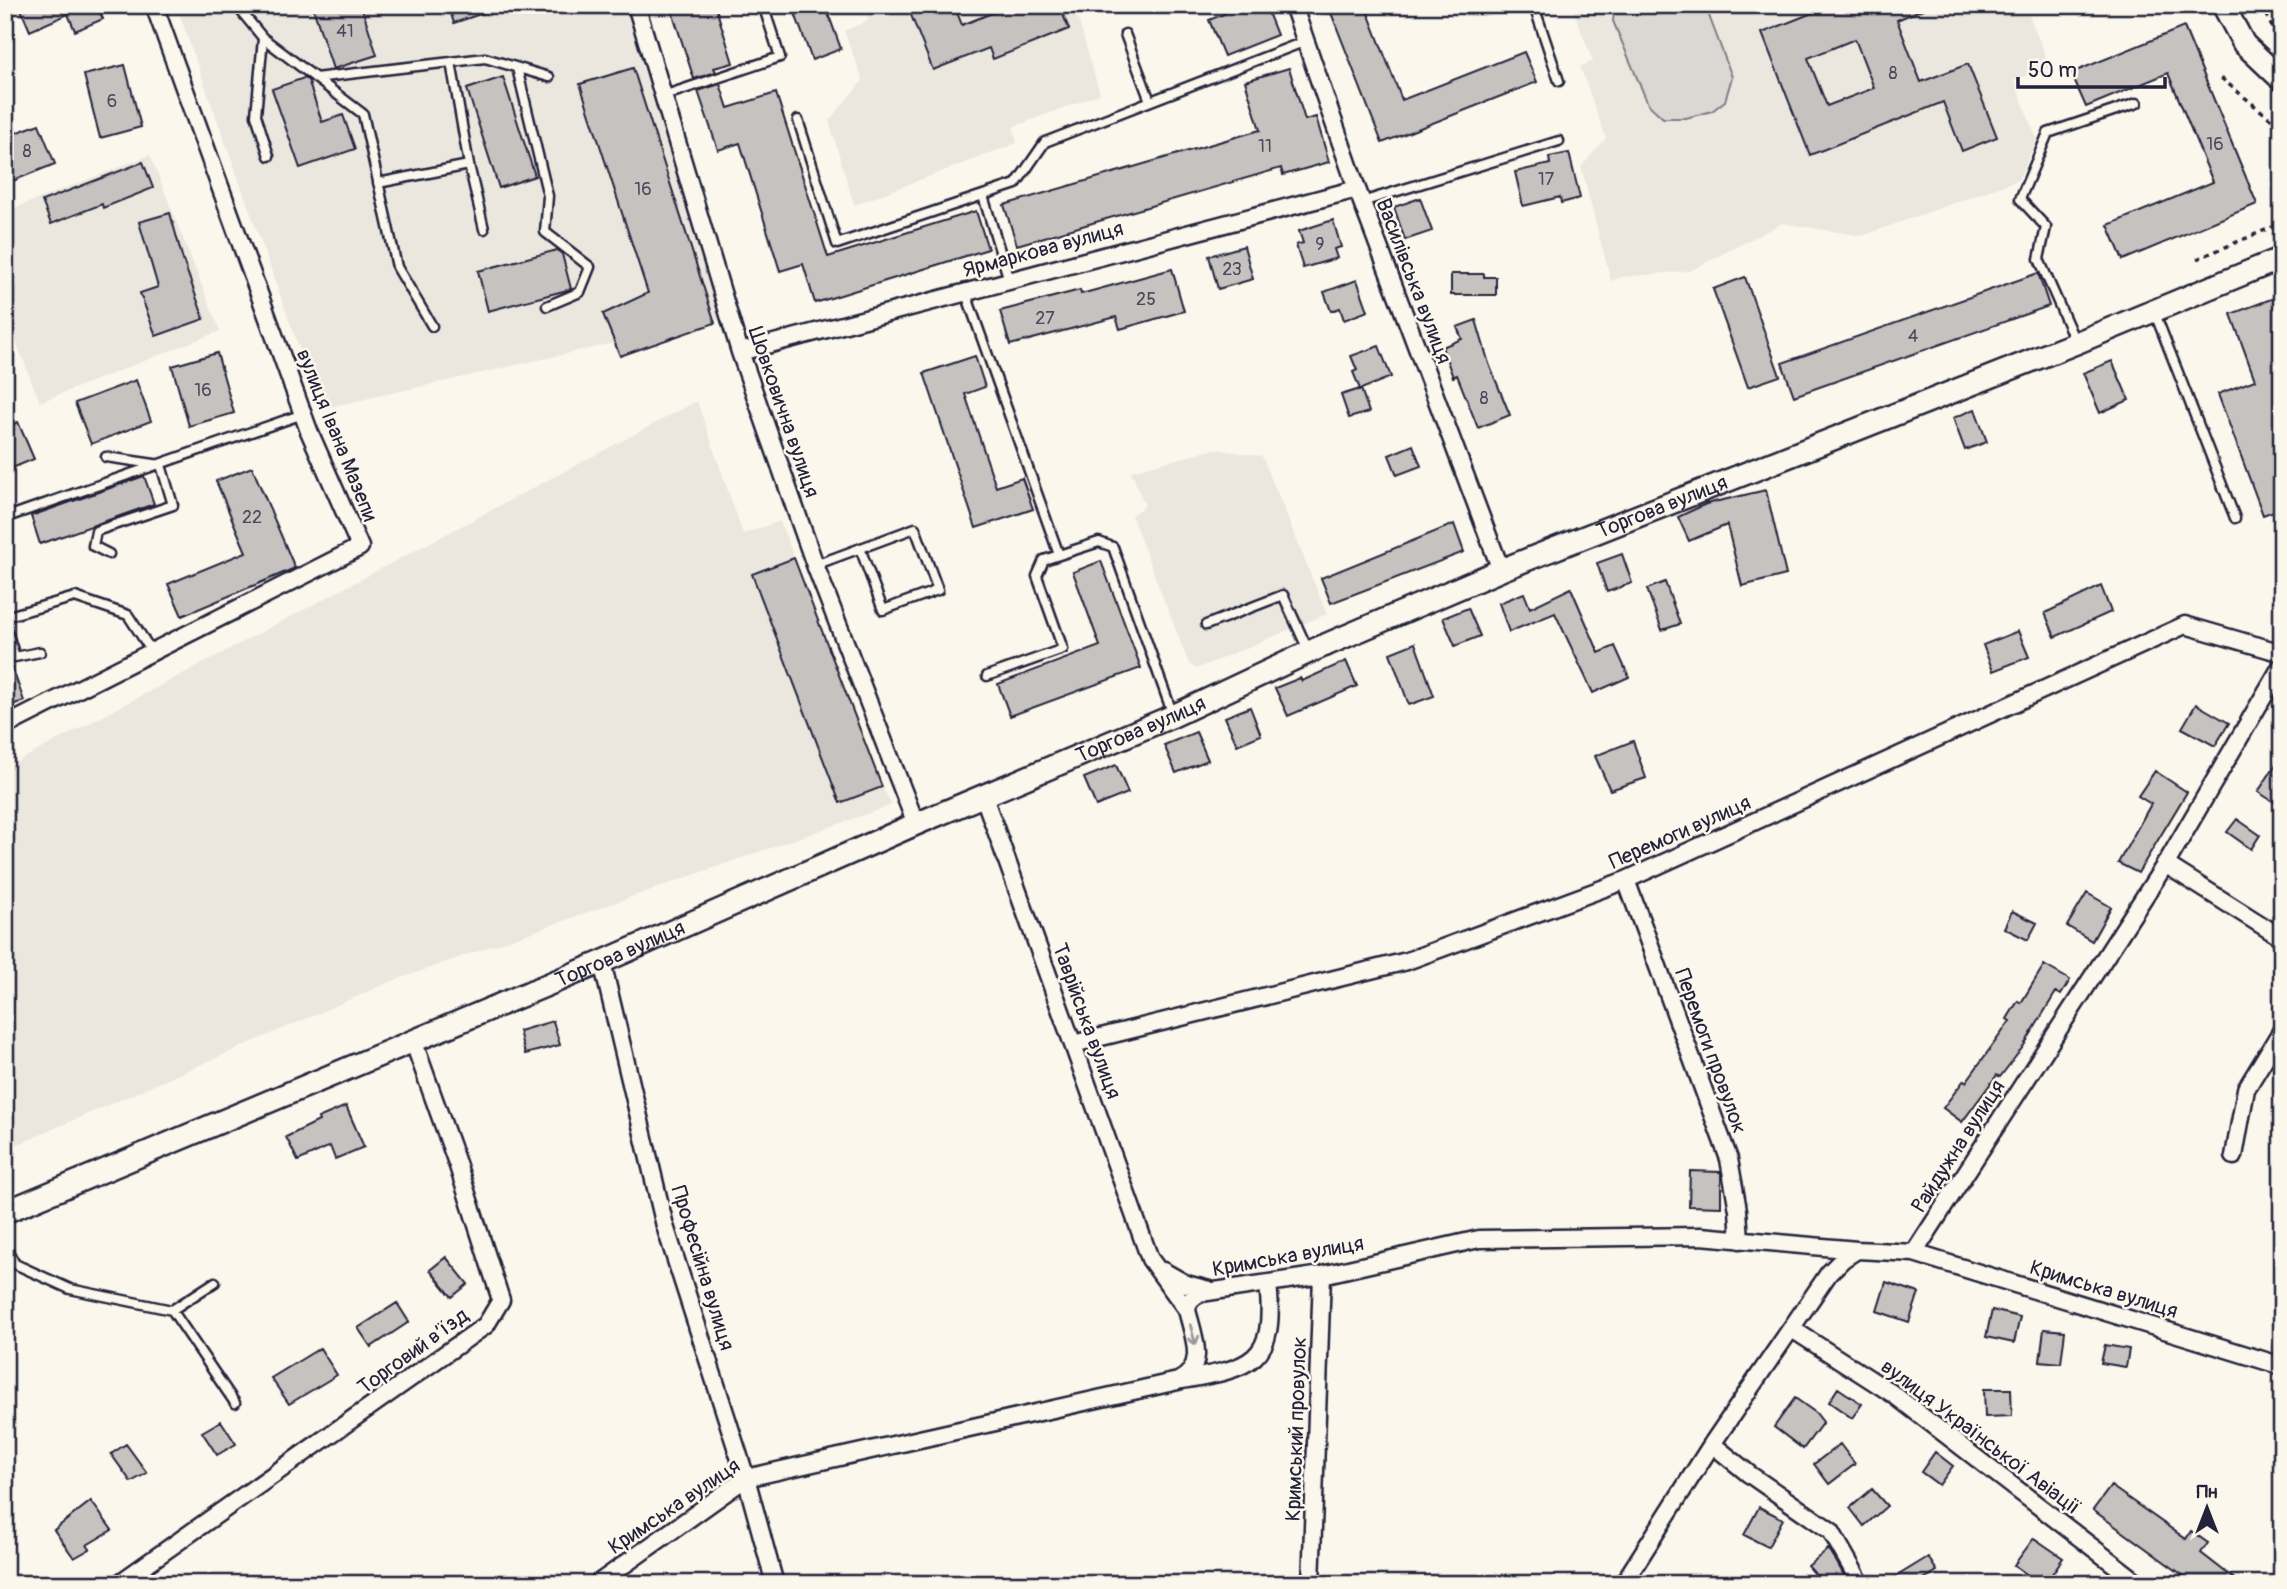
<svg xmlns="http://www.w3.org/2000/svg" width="2287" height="1589" font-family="Pangolin,sans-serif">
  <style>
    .built { fill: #ebe7df }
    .green { fill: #dbd8d3; stroke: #7e7d87; stroke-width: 2 }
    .building { fill: #c6c2c0; stroke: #22223b; stroke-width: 2; fill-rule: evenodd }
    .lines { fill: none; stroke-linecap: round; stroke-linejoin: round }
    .service-casing { stroke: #22223b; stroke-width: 13 }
    .minor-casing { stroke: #22223b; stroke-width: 21 }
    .tertiary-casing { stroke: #22223b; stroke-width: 26 }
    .path { stroke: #22223b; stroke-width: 3.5; stroke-dasharray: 5 5; stroke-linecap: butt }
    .service { stroke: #fbf7ec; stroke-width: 8 }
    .minor { stroke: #fbf7ec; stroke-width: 16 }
    .tertiary { stroke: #fbf7ec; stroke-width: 21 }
    .oneway { stroke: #99979c }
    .labels { text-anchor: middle; stroke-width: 5; stroke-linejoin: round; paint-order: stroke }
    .number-label { font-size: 18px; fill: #4b4a5c }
    .street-label { font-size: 21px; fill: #22223b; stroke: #fbf7ec }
  </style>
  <rect width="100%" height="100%" fill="#fbf7ec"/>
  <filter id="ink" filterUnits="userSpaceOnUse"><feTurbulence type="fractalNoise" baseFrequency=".0143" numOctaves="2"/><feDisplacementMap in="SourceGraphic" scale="14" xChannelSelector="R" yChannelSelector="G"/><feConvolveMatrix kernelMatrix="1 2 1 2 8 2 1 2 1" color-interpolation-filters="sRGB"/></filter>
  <g filter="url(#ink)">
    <path class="built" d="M176 5H625L725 318 321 409Z
      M863 5H1074L1100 94 1013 127 1017 143 854 205 829 121 863 80 844 31 869 20Z
      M1583 5H2025L2050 67 2014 80 2037 140 2018 180 1862 236 1782 223 1690 271 1622 277 1611 281 1581 167 1606 138 1580 67 1593 61 1573 10Z
      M150 155 220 331 40 402 5 314V212Z
      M697 401 743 534 780 521 882 787 892 805 390 982 5 1150V768Z
      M1215 449 1262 456 1327 614 1196 669 1189 664 1131 515 1145 506 1131 471Z"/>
    <path class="green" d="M1615 5H1705L1732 77 1725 101 1712 111 1686 118H1663L1648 104 1613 21Z"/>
    <path class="building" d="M19 5H97L103 19 75 31 68 14 30 31Z
      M312 5H361L377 55 333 69Z
      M448 5H498V8L454 23Z
      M670 5H715L733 63 714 68 716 72 694 79Z
      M792 5H825L841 49 812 60Z
      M907 5H954L962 25 1012 5H1059L1069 29 993 59 989 48 933 70Z
      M1221 5H1265L1277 35 1224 56 1209 20 1224 14Z
      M1328 5H1365L1402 100 1524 52 1537 82 1382 143Z
      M1832 5H1932L1897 20 1921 82 1968 64 1997 137 1962 151 1943 102 1810 155 1762 33ZM1855 39 1874 88 1827 106 1808 58Z
      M2184 27 2257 204 2123 260 2108 225 2213 182 2168 73 2086 107 2071 73Z
      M125 65 141 127 100 138 84 75Z
      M633 68 715 323 620 356 603 314 648 293 580 84Z
      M1289 68 1305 120 1316 117 1329 162 1283 175 1281 168 1017 245 1004 205 1260 130 1245 81Z
      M503 77 535 176 499 188 467 89Z
      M304 78 308 80 322 122 343 115 355 149 300 168 272 89Z
      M720 84 728 108 776 93 828 257 976 211 988 249 815 303 803 264 780 271 740 143 718 150 698 91Z
      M39 124 55 164 5 184V137Z
      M1569 153 1580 198 1561 203 1560 197 1523 206 1515 172 1550 164 1549 157Z
      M143 162 153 188 103 208 102 204 51 224 42 201Z
      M1420 198 1432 231 1405 240 1394 207Z
      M170 213 183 260 204 319 156 336 140 293 158 287 139 222Z
      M1333 220 1341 247 1334 249 1337 258 1303 268 1296 245 1303 243 1299 231Z
      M1244 246 1253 279 1218 289 1209 256Z
      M557 250 562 254 571 289 488 311 478 271Z
      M1172 269 1184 311 1120 329 1116 317 1010 345 1000 311 1080 290 1081 294Z
      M2038 273 2049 306 1794 396 1782 363Z
      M1451 274H1484V277H1496V295H1451Z
      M1745 277 1780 376 1748 387 1713 289Z
      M1357 280 1368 311 1344 320 1340 308 1331 311 1324 292Z
      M2282 295V508L2263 515 2218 394 2255 380 2231 314Z
      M1476 320 1489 364 1510 415 1478 428 1457 375 1453 377 1442 347 1462 339 1457 327Z
      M1379 346 1391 377 1361 389 1369 412 1349 418 1341 395 1360 389 1353 372 1357 370 1351 356Z
      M217 353 234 413 189 426 172 366Z
      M975 356 985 387 965 394 996 487 1022 478 1033 509 976 528 924 373Z
      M2112 361 2129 400 2100 413 2083 373Z
      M136 380 151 421 91 444 75 403Z
      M1975 409 1987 442 1965 450 1953 418Z
      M18 422 34 459 5 471V428Z
      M1413 445 1421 466 1397 475 1389 455Z
      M252 467 295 568 182 616 168 584 246 552 216 481Z
      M144 476 154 504 40 544 31 516Z
      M1766 490 1786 575 1742 586 1727 525 1689 541 1678 517 1706 504Z
      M1454 524 1464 552 1331 603 1321 578Z
      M1622 554 1632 583 1607 592 1597 563Z
      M794 558 882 787 840 803 752 574Z
      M1101 561 1141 668 1010 716 998 684 1100 646 1073 572Z
      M1665 582 1680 624 1662 630 1647 589Z
      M2101 586 2111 612 2055 637 2045 613Z
      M1571 588 1599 653 1615 646 1629 677 1593 693 1555 613 1509 632 1499 603 1524 593 1530 608Z
      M1468 608 1480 636 1455 646 1443 618Z
      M2018 631 2029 657 1993 671 1983 645Z
      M1415 643 1434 696 1409 705 1390 653Z
      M7 653 24 701 5 707V654Z
      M1346 661 1357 686 1288 716 1275 688 1300 678 1302 681Z
      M2196 704 2229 723 2215 746 2182 728Z
      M1250 707 1261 735 1237 745 1225 717Z
      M1196 732 1208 760 1176 773 1164 745Z
      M1633 741 1646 778 1610 790 1595 756Z
      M2282 755V807L2258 792Z
      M1116 765 1128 793 1096 806 1084 778Z
      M2155 771 2187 792 2138 873 2118 863 2151 804 2138 796Z
      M2237 819 2260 835 2251 849 2227 832Z
      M2087 893 2111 907 2092 941 2067 926Z
      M2012 911 2037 923 2028 940 2004 928Z
      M2044 965 2070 980 2061 995 2056 992 2023 1047 2000 1077 1997 1075 1962 1122 1943 1108 1964 1080 1966 1082 2010 1021 2007 1019 2018 1001 2021 1003Z
      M553 1021 560 1045 525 1054 519 1031Z
      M346 1106 364 1147 335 1159 330 1146 298 1161 286 1137 319 1121 318 1118Z
      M1690 1171 1721 1172V1207L1689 1206Z
      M446 1257 468 1284 452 1297 430 1270Z
      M1886 1282 1919 1293 1909 1322 1877 1311Z
      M397 1303 409 1322 371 1347 358 1328Z
      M1992 1310 2020 1317 2014 1343 1986 1337Z
      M2044 1329 2065 1331 2061 1363 2040 1361Z
      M2105 1345 2129 1349 2126 1367 2101 1363Z
      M320 1348 337 1375 289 1404 271 1378Z
      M1838 1388 1862 1404 1852 1418 1829 1402Z
      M1984 1389H2011L2012 1416 1985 1417Z
      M1795 1398 1816 1413 1823 1422 1803 1449 1774 1427Z
      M221 1421 236 1444 217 1455 202 1432Z
      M126 1444 147 1473 131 1482 111 1454Z
      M1840 1444 1855 1464 1829 1484 1814 1464Z
      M1935 1452 1953 1466 1939 1485 1921 1472Z
      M2111 1486 2186 1539 2191 1531 2208 1543 2201 1553 2241 1584H2195L2108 1521 2093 1510Z
      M1872 1489 1887 1506 1864 1526 1850 1508Z
      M91 1501 112 1530 87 1545 90 1549 74 1558 54 1530Z
      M1759 1507 1783 1519 1768 1547 1744 1535Z
      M2034 1538 2063 1558 2045 1584H2040L2014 1565Z
      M1828 1549 1831 1552 1849 1584H1824L1808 1566Z
      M1928 1557 1937 1571 1916 1584H1884Z"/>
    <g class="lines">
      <g class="service-casing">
        <path id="service" d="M236 5 263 38 256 115 269 156
          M1537 5 1536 12 1559 81
          M1125 34 1150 101
          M263 38 363 114 397 267 432 326
          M517 68 548 196 545 232 590 267 580 292 547 306
          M315 78 485 58 549 77
          M663 96 780 57 763 5
          M798 120 837 244 1016 184 1045 142 1306 41
          M469 165 484 229
          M378 183 469 165 451 62
          M983 196 1009 280
          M1362 202 1559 141
          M965 291 1059 555 1099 542 1113 547 1173 715
          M2154 311 2235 518
          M2075 341 2039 259 2046 227 2020 199 2048 133 2137 103
          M106 457 161 465 173 505 96 531 93 546 109 554
          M10 516 303 414
          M815 565 915 528 938 590 883 610 860 548
          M5 617 75 597 128 615 152 652
          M5 625 15 657 40 652
          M1206 625 1283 595 1308 650
          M987 676 1063 649 1037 576 1044 560 1059 555
          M5 1246 15 1264 70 1289 172 1310 215 1282
          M172 1310 235 1403"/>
      </g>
      <g class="minor-casing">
        <path id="minor" d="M636 5 740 352 815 565 916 824
          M1293 5 1357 189 1501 570
          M740 352 1357 189
          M5 726 360 547 309 431 154 5
          M984 797 1150 1259 1187 1310
          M2165 864 2282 938
          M1626 880 1729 1159 1738 1210 1740 1240
          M602 962 665 1226 746 1478 775 1584
          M1073 1044 1407 961 1626 880 2185 625 2282 653
          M2234 1156 2246 1089 2282 1030
          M1914 1253 2282 1366
          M1163 1271 1186 1284 1209 1290
          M1792 1329 1893 1394 2140 1584
          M1182 1380C1251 1368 1277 1363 1268 1284
          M1712 1444 1749 1474 1831 1531 1861 1584
          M118 1584 486 1325 501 1300 458 1166 414 1043
          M597 1584 746 1478 1178 1381C1208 1367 1193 1335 1187 1310 1188 1300 1193 1297 1201 1293L1322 1275 1479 1239 1701 1236 1857 1250
          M1311 1584 1322 1275
          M1623 1584 1712 1444 1829 1273 1843 1259 1857 1250 1914 1253 2170 857 2282 665"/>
      </g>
      <g class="tertiary-casing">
        <g id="tertiary">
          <path d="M2223 5 2244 44 2282 80"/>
          <path id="s1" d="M5 1212 602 962 916 824 1173 716 1309 652 1501 570 2076 343 2282 258"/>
        </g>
      </g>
      <path class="path" d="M2262 5 2271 25 2282 41
        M2221 78 2282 128
        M2197 259 2282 223"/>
      <use href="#service" class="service"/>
      <use href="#minor" class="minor"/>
      <use href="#tertiary" class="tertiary"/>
    </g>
    <defs><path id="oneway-shaft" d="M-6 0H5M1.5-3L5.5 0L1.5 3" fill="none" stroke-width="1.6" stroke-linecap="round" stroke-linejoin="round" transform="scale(1.75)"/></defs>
    <use class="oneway" href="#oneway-shaft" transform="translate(1193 1335) rotate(75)"/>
  </g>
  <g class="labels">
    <g class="number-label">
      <text x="345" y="37">41</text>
      <text x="1893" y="79">8</text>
      <text x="112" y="107">6</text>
      <text x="2215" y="150">16</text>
      <text x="1265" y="152">11</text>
      <text x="27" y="157">8</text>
      <text x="1546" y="185">17</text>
      <text x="643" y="195">16</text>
      <text x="1320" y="250">9</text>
      <text x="1232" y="275">23</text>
      <text x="1146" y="305">25</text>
      <text x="1045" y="324">27</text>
      <text x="1913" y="342">4</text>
      <text x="203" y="396">16</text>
      <text x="1484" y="404">8</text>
      <text x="252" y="523">22</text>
    </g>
    <g class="street-label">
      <text transform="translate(1043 249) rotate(-15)" y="7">Ярмаркова вулиця</text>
      <text transform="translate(1414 281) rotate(69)" y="7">Василівська вулиця</text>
      <text transform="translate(784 412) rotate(71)" y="7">Шовковична вулиця</text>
      <text transform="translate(337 435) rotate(68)" y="7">вулиця Івана Мазепи</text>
      <text dy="7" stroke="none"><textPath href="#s1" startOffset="1801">Торгова вулиця</textPath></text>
      <text dy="7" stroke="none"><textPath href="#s1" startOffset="1234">Торгова вулиця</textPath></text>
      <text transform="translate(1680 832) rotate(-24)" y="7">Перемоги вулиця</text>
      <text dy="7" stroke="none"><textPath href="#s1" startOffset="667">Торгова вулиця</textPath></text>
      <text transform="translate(1087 1021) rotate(70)" y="7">Таврійська вулиця</text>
      <text transform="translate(1711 1051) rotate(70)" y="7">Перемоги провулок</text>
      <text transform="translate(1958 1146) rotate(-57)" y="7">Райдужна вулиця</text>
      <text transform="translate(1288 1256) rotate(-10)" y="7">Кримська вулиця</text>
      <text transform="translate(703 1268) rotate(73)" y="7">Професійна вулиця</text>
      <text transform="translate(2104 1289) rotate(17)" y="7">Кримська вулиця</text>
      <text transform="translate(413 1351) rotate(-36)" y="7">Торговий в’їзд</text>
      <text transform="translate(1296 1429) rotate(-88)" y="7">Кримський провулок</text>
      <text transform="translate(1981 1437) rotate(37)" y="7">вулиця Української Авіації</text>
      <text transform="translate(674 1506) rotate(-34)" y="7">Кримська вулиця</text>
    </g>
  </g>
  <rect width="2287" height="1589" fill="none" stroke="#fbf7ec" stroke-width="28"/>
  <rect x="14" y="14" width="2259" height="1561" fill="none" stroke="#22223b" stroke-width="2.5" filter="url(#ink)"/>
  <g transform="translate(2207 1508)" stroke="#fbf7ec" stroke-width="5" paint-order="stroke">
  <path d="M0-5L12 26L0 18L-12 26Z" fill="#22223b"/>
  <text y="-10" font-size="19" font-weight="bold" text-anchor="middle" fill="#22223b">Пн</text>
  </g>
  <path d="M2018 77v10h147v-10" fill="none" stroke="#22223b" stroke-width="3.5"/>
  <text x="2028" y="77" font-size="21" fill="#22223b" stroke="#fbf7ec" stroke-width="5" paint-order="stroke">50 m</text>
</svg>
